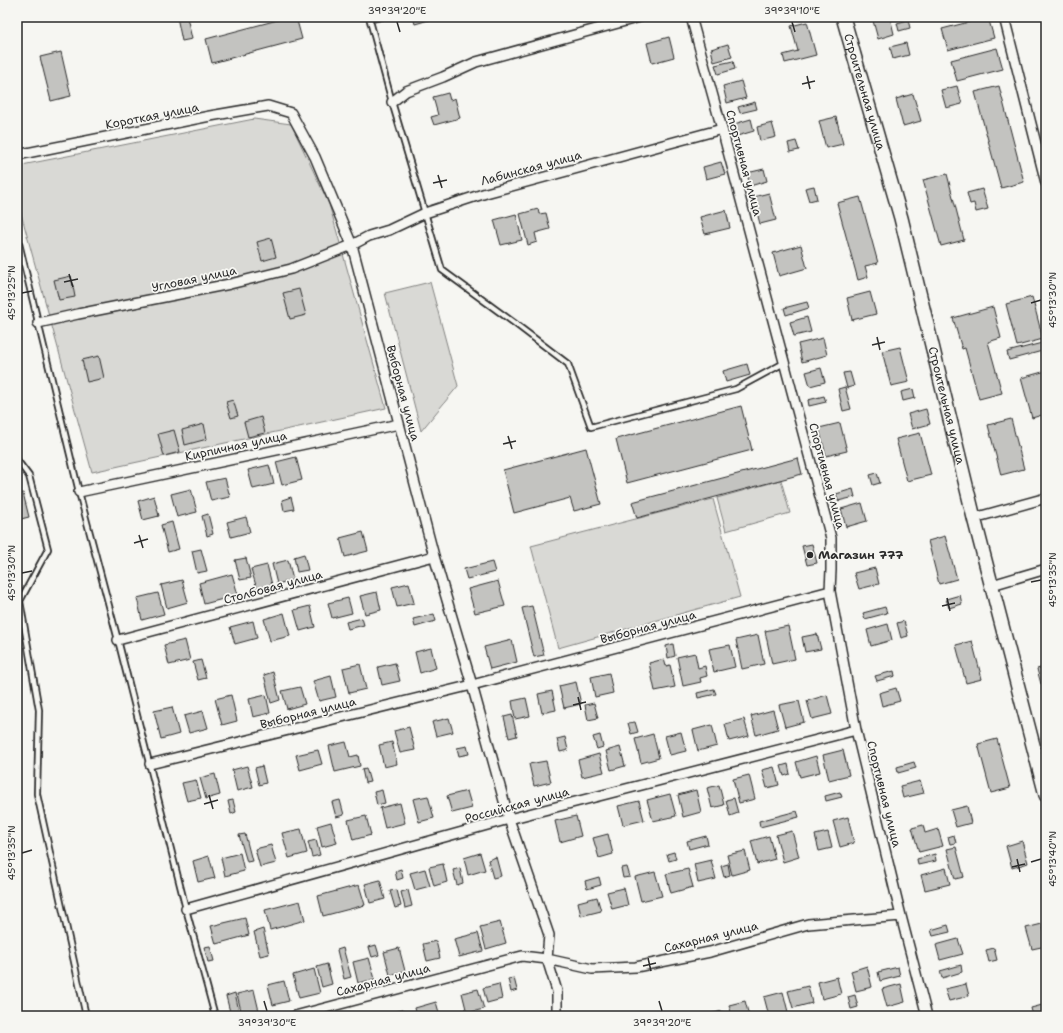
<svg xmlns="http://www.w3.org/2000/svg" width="1063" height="1033" font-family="'Shantell Sans',sans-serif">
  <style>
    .green { fill: #d9d9d5; stroke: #828280 }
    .building { fill: #c3c3c0; stroke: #2b2b2b }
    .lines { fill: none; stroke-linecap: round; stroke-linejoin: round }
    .lane-casing { stroke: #2b2b2b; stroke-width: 8 }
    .street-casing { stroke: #2b2b2b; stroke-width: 12 }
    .secondary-casing { stroke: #2b2b2b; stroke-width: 16 }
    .lane { stroke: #f6f6f2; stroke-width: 4.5 }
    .street { stroke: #f6f6f2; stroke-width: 9 }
    .secondary { stroke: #f6f6f2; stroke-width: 13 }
    .ticks { fill: none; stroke: #2b2b2b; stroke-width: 1.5 }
    .poi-dot { fill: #2b2b2b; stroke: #f6f6f2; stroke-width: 1.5 }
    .labels { text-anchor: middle; stroke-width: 3.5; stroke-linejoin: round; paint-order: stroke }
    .street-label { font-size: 12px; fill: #2b2b2b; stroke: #f6f6f2 }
    .poi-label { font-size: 12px; font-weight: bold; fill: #2b2b2b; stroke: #f6f6f2; text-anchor: start }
    .neatline { fill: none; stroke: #2b2b2b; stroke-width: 1.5 }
    .ticks-label { font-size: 10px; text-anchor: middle; fill: #2b2b2b }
  </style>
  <rect width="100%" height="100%" fill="#f6f6f2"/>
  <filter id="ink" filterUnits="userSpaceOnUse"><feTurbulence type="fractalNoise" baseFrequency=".025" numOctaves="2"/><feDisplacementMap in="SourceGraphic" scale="8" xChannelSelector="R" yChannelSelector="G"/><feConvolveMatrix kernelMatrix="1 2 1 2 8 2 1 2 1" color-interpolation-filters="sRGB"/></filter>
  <g filter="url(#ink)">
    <path class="green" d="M254 119 291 124 329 204 386 408 92 472 17 199V166Z
      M430 282 458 386 421 431 385 293Z
      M781 480 790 513 726 531 717 498Z
      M713 499 740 597 558 648 531 546Z"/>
    <path class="building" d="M177 17H187L192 39 182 41Z
      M289 17H296L302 39 212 63 206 39Z
      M374 17H394L375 22Z
      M413 17H439L415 24Z
      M872 17H890L894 34 878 39Z
      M988 17 994 38 948 50 942 29Z
      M908 20 910 28 899 31 897 23Z
      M807 22 816 55 785 63 783 55 798 51 791 26Z
      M669 37 674 57 652 63 647 43Z
      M906 43 909 55 893 59 890 47Z
      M728 44 732 57 714 62 711 49Z
      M997 48 1003 69 957 81 951 60Z
      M61 52 71 96 51 101 40 57Z
      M733 61 735 69 718 74 715 65Z
      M741 81 746 98 727 103 723 86Z
      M957 86 962 104 946 108 941 90Z
      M999 86 1024 182 1001 188 975 92Z
      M448 93 450 100 455 98 460 118 434 125 431 117 438 115 433 97Z
      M913 94 921 121 903 126 896 99Z
      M755 102 757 109 740 113 738 107Z
      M836 117 843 144 826 148 819 121Z
      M751 119 754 131 737 136 734 124Z
      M772 123 776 137 760 141 757 127Z
      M796 141 799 150 790 152 788 143Z
      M721 162 725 174 706 179 703 167Z
      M764 169 767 181 750 186 747 173Z
      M947 174 964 240 941 246 923 180Z
      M814 186 817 199 809 201 805 188Z
      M982 189 988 209 976 212 974 203 970 204 967 193Z
      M769 193 776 220 760 224 753 197Z
      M860 197 878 263 865 266 868 277 858 280 837 203Z
      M538 209 539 214 546 213 550 229 535 233 537 242 528 245 520 214Z
      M726 210 730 228 705 234 700 217Z
      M516 214 522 240 501 245 494 220Z
      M271 238 276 257 262 261 257 242Z
      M801 245 807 268 779 276 773 253Z
      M71 276 75 297 59 300 54 280Z
      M299 289 306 315 290 319 283 293Z
      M870 292 876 314 852 320 847 298Z
      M1032 297 1043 339 1017 346 1006 304Z
      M807 302 809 308 786 315 784 308Z
      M993 307 1001 338 988 342 1002 393 979 399 965 348 962 349 953 318Z
      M807 317 811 332 794 336 790 322Z
      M823 338 827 355 802 362 798 344Z
      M1046 342V350L1009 360 1007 352Z
      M900 347 909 382 891 386 882 351Z
      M1046 350V431L1042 415 1032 418 1021 378 1046 371 1041 352Z
      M99 356 104 378 87 382 82 360Z
      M747 364 750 375 726 382 723 371Z
      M821 368 825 382 810 386 806 372Z
      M850 372 854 386 847 388 843 373Z
      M845 387 851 409 843 411 838 389Z
      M913 389 915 398 903 401 901 392Z
      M824 396 826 402 809 406 808 400Z
      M233 400 238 416 231 418 226 402Z
      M741 406 752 450 627 483 616 439Z
      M926 409 930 424 912 429 908 414Z
      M261 417 265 433 248 437 244 422Z
      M1011 419 1024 469 1001 475 988 425Z
      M840 423 847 451 826 456 819 428Z
      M204 424 207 439 185 445 182 430Z
      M174 430 180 452 164 456 158 434Z
      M920 433 931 475 907 481 896 439Z
      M586 448 601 504 574 511 570 498 514 513 503 470Z
      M296 457 302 480 282 485 276 462Z
      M798 458 802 474 637 518 632 502Z
      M269 465 274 484 253 489 248 470Z
      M877 473 880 483 873 485 870 475Z
      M225 478 230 497 211 501 206 482Z
      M191 489 197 512 177 517 171 494Z
      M853 489 855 497 838 501 836 494Z
      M23 493 29 517 17 520V494Z
      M154 496 159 516 143 520 138 501Z
      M291 497 294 509 284 511 282 500Z
      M862 503 867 521 846 527 841 509Z
      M208 514 213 534 207 536 202 516Z
      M246 517 250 532 231 537 227 522Z
      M172 522 179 549 168 552 161 525Z
      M363 532 368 551 345 557 340 538Z
      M945 536 957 579 939 584 928 541Z
      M812 544 817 563 807 565 802 546Z
      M201 549 207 571 197 573 192 551Z
      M304 554 308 570 297 572 294 557Z
      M246 558 251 578 240 580 235 560Z
      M288 560 293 580 277 584 272 564Z
      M492 562 495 572 467 579 464 569Z
      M267 565 272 585 257 589 251 569Z
      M875 568 879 584 859 589 854 573Z
      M232 574 238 595 204 604 199 583Z
      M182 580 188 602 167 608 161 585Z
      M498 581 505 606 475 613 468 589Z
      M409 583 414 603 397 607 392 587Z
      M377 592 381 610 365 614 360 596Z
      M158 593 164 614 142 620 137 598Z
      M960 595 962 604 949 608 946 599Z
      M348 598 352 613 332 618 328 603Z
      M310 606 315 627 300 631 294 610Z
      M532 606 544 655 534 657 522 608Z
      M885 607 887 613 865 619 863 613Z
      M284 613 290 636 270 641 264 619Z
      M434 614 436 621 415 627 413 619Z
      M362 618 364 625 348 629 346 622Z
      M253 621 257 638 235 644 230 627Z
      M904 621 908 636 901 638 897 623Z
      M888 624 892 640 871 646 867 630Z
      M788 626 795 659 772 664 765 631Z
      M817 634 821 649 805 652 802 637Z
      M758 635 764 664 742 669 736 640Z
      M185 640 190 660 169 665 164 645Z
      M512 640 517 662 490 669 484 647Z
      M972 641 982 679 966 683 956 645Z
      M673 644 675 656 668 658 666 646Z
      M730 645 735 667 714 672 709 649Z
      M431 648 436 668 420 673 415 652Z
      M695 653 698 668 705 666 707 676 700 678 701 682 683 686 677 657Z
      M664 659 666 666 670 665 675 687 655 691 649 663Z
      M201 660 206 678 198 680 193 662Z
      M395 663 400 681 382 685 378 667Z
      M360 664 366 689 349 693 343 668Z
      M1046 666V683L1041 684 1037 669Z
      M894 671 895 676 877 681 875 676Z
      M273 672 280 700 271 703 264 675Z
      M609 673 613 693 595 697 591 677Z
      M331 676 336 697 319 701 313 681Z
      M576 682 581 704 564 708 559 686Z
      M300 687 305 704 287 709 282 691Z
      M896 688 900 701 882 706 879 693Z
      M714 689 716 694 698 698 697 693Z
      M552 691 556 710 542 713 538 694Z
      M231 695 237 721 222 725 215 699Z
      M266 695 270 713 253 717 249 699Z
      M827 695 832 714 812 719 807 701Z
      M526 698 530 716 515 719 512 701Z
      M799 701 804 722 785 727 779 705Z
      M594 703 598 718 588 720 585 705Z
      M172 707 179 734 161 739 154 711Z
      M773 710 778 729 756 735 751 716Z
      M203 711 208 728 189 733 184 716Z
      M512 715 517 736 509 738 504 717Z
      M449 718 453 732 436 736 432 722Z
      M744 719 749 736 729 741 725 724Z
      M635 722 638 732 631 734 628 723Z
      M712 725 717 746 698 751 693 730Z
      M409 727 415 750 400 753 394 731Z
      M681 732 686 751 670 755 665 736Z
      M653 734 659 758 641 763 635 739Z
      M600 735 603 747 597 749 593 737Z
      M565 737 568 750 560 752 557 739Z
      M997 739 1010 788 991 793 978 744Z
      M346 742 350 757 358 755 360 766 335 772 329 746Z
      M392 742 397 764 384 767 379 745Z
      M467 746 469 754 459 756 457 748Z
      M620 747 625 766 611 770 606 751Z
      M318 750 322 764 300 770 296 755Z
      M843 750 849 775 829 780 823 755Z
      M599 754 604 772 582 777 578 760Z
      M816 756 820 772 800 777 796 762Z
      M546 761 551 782 534 786 529 764Z
      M914 762 916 768 898 773 897 767Z
      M788 764 790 774 784 776 781 766Z
      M247 766 253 787 237 791 232 770Z
      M262 766 266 783 259 785 255 768Z
      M774 767 779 785 767 788 762 770Z
      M366 768 370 782 365 783 362 769Z
      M215 774 220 795 206 799 200 778Z
      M749 775 755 799 739 803 733 779Z
      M196 780 201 798 187 801 182 783Z
      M920 781 924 793 903 798 900 786Z
      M719 785 724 805 712 808 707 788Z
      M382 790 385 803 377 805 374 792Z
      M696 790 701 812 683 817 678 795Z
      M467 791 472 808 452 813 447 796Z
      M840 792 842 797 826 801 825 796Z
      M670 794 676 816 653 821 647 800Z
      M428 796 434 818 419 822 413 799Z
      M734 798 738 813 730 816 726 800Z
      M233 800 236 812 231 814 228 801Z
      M340 800 344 815 336 817 332 802Z
      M639 801 644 820 623 825 618 806Z
      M400 803 405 823 385 828 380 808Z
      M967 806 971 823 956 827 951 810Z
      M797 811 799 817 760 827 759 821Z
      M366 816 371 835 353 840 348 820Z
      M576 816 581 836 560 842 555 821Z
      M848 817 854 843 840 847 833 821Z
      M331 822 337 843 322 847 317 826Z
      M923 825 925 833 938 829 943 846 919 852 912 828Z
      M301 829 307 853 289 858 282 833Z
      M792 831 799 857 783 862 776 835Z
      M828 832 832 848 819 851 815 835Z
      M245 834 252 861 247 862 239 835Z
      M608 834 613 854 599 858 593 838Z
      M954 835 956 843 950 844 948 837Z
      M706 836 708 844 689 849 687 841Z
      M769 836 775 859 757 864 751 841Z
      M316 840 320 855 312 857 308 842Z
      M1022 841 1028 863 1012 868 1006 846Z
      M271 845 276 863 260 867 255 849Z
      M956 847 964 877 955 879 947 849Z
      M745 851 750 870 732 875 727 855Z
      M674 852 676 859 669 861 667 854Z
      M240 853 244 871 225 876 221 858Z
      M480 853 485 870 468 875 464 858Z
      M935 854 936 861 918 865 917 859Z
      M209 856 215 878 198 882 193 861Z
      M496 857 501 876 493 878 488 860Z
      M711 860 716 879 698 883 694 864Z
      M443 864 447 882 434 886 429 867Z
      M728 864 730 875 724 877 721 866Z
      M627 867 630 877 623 878 621 868Z
      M460 868 463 883 457 885 453 870Z
      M946 868 950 884 925 890 921 875Z
      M401 869 403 878 397 880 395 871Z
      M425 869 430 886 415 890 410 873Z
      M688 869 693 887 671 893 666 874Z
      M655 872 662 896 641 901 635 877Z
      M599 877 601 885 587 889 585 881Z
      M380 880 385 899 370 903 365 884Z
      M359 885 365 905 323 916 318 896Z
      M624 888 628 905 612 909 607 892Z
      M397 890 401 906 395 908 390 891Z
      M408 890 412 906 405 908 401 892Z
      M597 897 601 911 581 916 578 902Z
      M300 901 305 920 270 930 265 910Z
      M245 918 249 935 216 944 211 926Z
      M500 922 506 943 486 949 480 927Z
      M1042 924 1046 938V946L1032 949 1026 928Z
      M948 925 950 932 933 936 931 930Z
      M263 929 269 954 260 956 254 932Z
      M478 933 483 951 459 957 454 939Z
      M958 939 963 954 940 960 936 945Z
      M436 941 440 958 427 961 423 944Z
      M376 945 379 955 372 957 369 947Z
      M210 946 214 961 208 962 204 947Z
      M343 948 351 977 344 979 337 950Z
      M399 948 405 971 390 975 384 952Z
      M994 948 997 960 989 962 986 950Z
      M369 958 375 979 358 983 353 962Z
      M327 964 332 984 322 987 317 967Z
      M961 965 962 972 942 978 940 971Z
      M867 966 872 987 856 991 851 971Z
      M898 967 900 976 880 981 878 972Z
      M314 969 320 993 299 998 293 975Z
      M837 977 841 994 822 999 818 982Z
      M514 978 517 990 511 992 508 979Z
      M284 981 289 1001 273 1005 268 985Z
      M499 984 502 999 487 1003 483 988Z
      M901 984 905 1002 887 1007 882 989Z
      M966 984 969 996 949 1001 945 989Z
      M808 986 812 1003 793 1008 788 991Z
      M478 989 484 1009 467 1013 462 993Z
      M254 990 259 1011 242 1015 237 994Z
      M783 992 788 1012 769 1016 764 997Z
      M235 993 240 1016H231L226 996Z
      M855 995 858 1007 851 1009 848 997Z
      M745 1001 749 1016H732L729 1005Z
      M436 1002 440 1016H417L415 1008Z
      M1046 1004V1016H1033L1031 1008Z
      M402 1010 403 1016H379Z
      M722 1011 723 1016H703Z"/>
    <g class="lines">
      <g class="lane-casing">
        <path id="lane" d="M369 17 392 102 442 270 513 322 568 364 591 427 736 389 784 363
          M17 235 79 492 118 640 186 909 215 1016
          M17 460 29 476 48 549 20 601 39 710 37 794 86 1016"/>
      </g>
      <g class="street-casing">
        <path id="street" d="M691 17 722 129 831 538V570L830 591 856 730 901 916 927 1016
          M1004 17 1046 183
          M392 102 406 91 443 77 476 62 640 17
          M17 155 210 116 268 106 291 113 315 157 352 245 434 556 472 685 509 819 549 935 547 959 557 991V1016
          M38 323 78 314 230 284 291 269 352 245 369 236 389 230 425 213 486 193 722 129
          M79 492 399 424
          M974 518 1046 498
          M992 585 1046 569
          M118 640 434 556
          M150 764 472 685 830 591
          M186 909 509 819 856 730
          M295 1016 522 956 547 959 592 969 636 967 710 952 808 924 901 916"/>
      </g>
      <g class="secondary-casing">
        <g id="secondary">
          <path id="s1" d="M843 17 901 218 974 518 1046 795"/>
        </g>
      </g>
      <use href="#lane" class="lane"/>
      <use href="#street" class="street"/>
      <use href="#secondary" class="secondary"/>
    </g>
  </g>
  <path class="ticks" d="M397 22 400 32M792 22 795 32M807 76 810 89M802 84 815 81M438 175 442 188M433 183 447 180M69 274 73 287M64 282 78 279M22 293 32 291M1031 303 1041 300M877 337 880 350M872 345 885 342M508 436 512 449M503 444 516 441M139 535 143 548M134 543 148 539M22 573 32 571M1031 582 1041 580M947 598 950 611M942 606 955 603M578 697 581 710M573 705 586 702M209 795 213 809M204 804 218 800M22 853 32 850M1017 859 1020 872M1031 862 1041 859M1012 867 1025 864M648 958 651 971M643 966 656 963M264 1001 267 1011M659 1001 662 1011"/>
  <circle class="poi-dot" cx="810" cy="555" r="4"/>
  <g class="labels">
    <g class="street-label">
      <text dy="4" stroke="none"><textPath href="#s1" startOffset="78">Строительная улица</textPath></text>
      <text transform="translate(152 116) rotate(-11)" y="4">Короткая улица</text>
      <text transform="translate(744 163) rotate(75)" y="4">Спортивная улица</text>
      <text transform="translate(531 168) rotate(-15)" y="4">Лабинская улица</text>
      <text transform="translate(194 279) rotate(-12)" y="4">Угловая улица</text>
      <text transform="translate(403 393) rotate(75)" y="4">Выборная улица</text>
      <text dy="4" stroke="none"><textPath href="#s1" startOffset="402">Строительная улица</textPath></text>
      <text transform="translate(236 446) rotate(-12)" y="4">Кирпичная улица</text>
      <text transform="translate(827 476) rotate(75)" y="4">Спортивная улица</text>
      <text transform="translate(273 587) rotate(-15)" y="4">Столбовая улица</text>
      <text transform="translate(648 627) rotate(-15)" y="4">Выборная улица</text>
      <text transform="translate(308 713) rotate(-14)" y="4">Выборная улица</text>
      <text transform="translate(884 794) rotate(76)" y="4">Спортивная улица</text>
      <text transform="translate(517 805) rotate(-15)" y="4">Российская улица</text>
      <text transform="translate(711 937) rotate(-14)" y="4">Сахарная улица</text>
      <text transform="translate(383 980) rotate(-15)" y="4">Сахарная улица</text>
    </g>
    <g class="poi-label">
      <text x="818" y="559">Магазин 777</text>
    </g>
  </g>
  <rect width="1063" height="1033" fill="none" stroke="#f6f6f2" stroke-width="44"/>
  <rect x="22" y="22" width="1019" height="989" class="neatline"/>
  <g class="ticks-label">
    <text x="397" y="14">39°39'20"E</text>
    <text x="792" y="14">39°39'10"E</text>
    <text transform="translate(11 293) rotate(-90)" y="4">45°13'25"N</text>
    <text transform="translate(1052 300) rotate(-90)" y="4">45°13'30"N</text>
    <text transform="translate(11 573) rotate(-90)" y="4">45°13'30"N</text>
    <text transform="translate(1052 580) rotate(-90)" y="4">45°13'35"N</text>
    <text transform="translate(11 853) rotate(-90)" y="4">45°13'35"N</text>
    <text transform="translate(1052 859) rotate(-90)" y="4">45°13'40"N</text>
    <text x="267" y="1026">39°39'30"E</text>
    <text x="662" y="1026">39°39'20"E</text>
  </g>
</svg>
